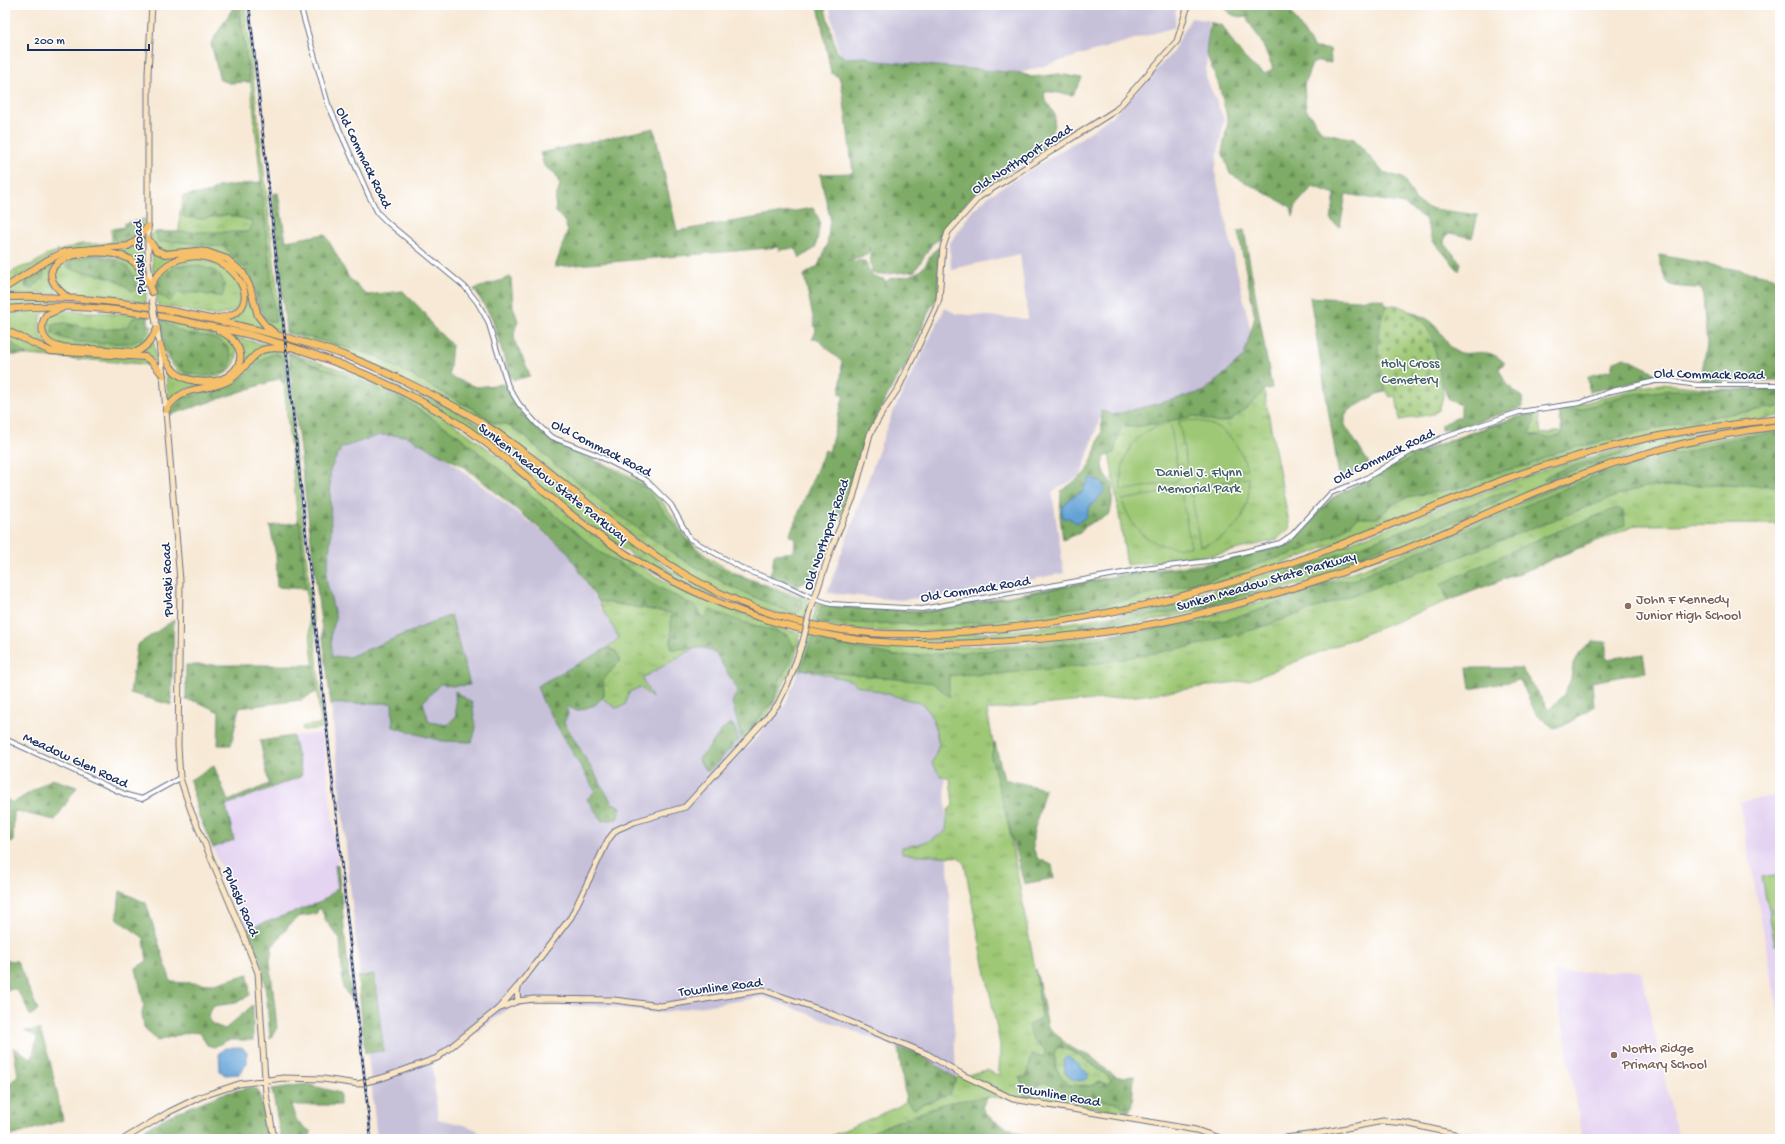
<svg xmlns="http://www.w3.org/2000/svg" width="1785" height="1144" font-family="'Gochi Hand',sans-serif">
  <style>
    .built { fill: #e4d3f1 }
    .industrial { fill: #c6c0d9 }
    .grass { fill: url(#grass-tufts); stroke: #5c7c69 }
    .forest { fill: url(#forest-firs); stroke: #4c6e62; fill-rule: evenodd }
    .cemetery { fill: url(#cemetery-stones); stroke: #5c7c69 }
    .pitch { fill: #9ec874; stroke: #5c7c69 }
    .water { fill: #65a3d7; stroke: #40699a }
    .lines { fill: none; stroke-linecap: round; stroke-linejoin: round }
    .tertiary-casing { stroke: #687088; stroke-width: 6 }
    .secondary-casing { stroke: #687088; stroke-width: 7 }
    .motorway-casing { stroke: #687088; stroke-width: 8 }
    .tertiary { stroke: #fff; stroke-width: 4 }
    .secondary { stroke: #fbe6c4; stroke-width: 5 }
    .motorway { stroke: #f6c06b; stroke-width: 6 }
    .rail-casing { stroke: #1b2f5e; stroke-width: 2.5 }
    .rail { stroke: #fff; stroke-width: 1; stroke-dasharray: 3; stroke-linecap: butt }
    .secondary-bridge-casing { stroke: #687088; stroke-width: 7; stroke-linecap: butt }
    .secondary-bridge { stroke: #fbe6c4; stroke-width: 5 }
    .education-dot { fill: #8d6e63; stroke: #fff; stroke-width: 1.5 }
    .labels { text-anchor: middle; stroke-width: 3; stroke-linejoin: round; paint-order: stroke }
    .street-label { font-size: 14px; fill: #1b2f5e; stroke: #fff }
    .park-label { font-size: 14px; fill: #425d65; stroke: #fff }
    .education-label { font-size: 14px; fill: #785e54; stroke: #fff; text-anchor: start }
  </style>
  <defs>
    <pattern id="grass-tufts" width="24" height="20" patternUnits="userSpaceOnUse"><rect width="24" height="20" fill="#9ec874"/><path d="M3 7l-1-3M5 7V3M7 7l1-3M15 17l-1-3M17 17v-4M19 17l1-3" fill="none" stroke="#80a362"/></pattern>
    <pattern id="forest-firs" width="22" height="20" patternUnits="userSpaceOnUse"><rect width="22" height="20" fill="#7eac66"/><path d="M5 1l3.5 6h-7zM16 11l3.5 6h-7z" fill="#668c57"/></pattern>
    <pattern id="cemetery-stones" width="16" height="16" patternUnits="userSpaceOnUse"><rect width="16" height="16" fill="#9ec874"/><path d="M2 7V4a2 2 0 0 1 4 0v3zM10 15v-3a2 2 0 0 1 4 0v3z" fill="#80a362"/></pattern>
  </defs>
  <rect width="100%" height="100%" fill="#fff"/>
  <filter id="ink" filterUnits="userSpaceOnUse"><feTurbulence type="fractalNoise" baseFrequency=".025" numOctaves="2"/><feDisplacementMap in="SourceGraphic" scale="8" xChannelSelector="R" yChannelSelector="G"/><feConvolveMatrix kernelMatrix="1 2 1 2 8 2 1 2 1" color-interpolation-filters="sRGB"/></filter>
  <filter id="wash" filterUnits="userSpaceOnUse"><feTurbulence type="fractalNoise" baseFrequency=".012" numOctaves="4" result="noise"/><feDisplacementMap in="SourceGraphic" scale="16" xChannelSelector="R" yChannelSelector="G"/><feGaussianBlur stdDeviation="0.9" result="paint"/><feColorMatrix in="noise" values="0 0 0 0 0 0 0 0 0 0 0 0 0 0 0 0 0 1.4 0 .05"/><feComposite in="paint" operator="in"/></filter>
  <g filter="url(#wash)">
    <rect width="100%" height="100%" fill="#f7e9d6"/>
    <path class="built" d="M322 733 338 865 335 866 338 888 321 902 247 929 213 848 234 840 226 805 299 777 302 774 293 736Z
      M1780 795V1021L1739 802Z
      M1641 971 1678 1139H1583L1553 972Z"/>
    <path class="industrial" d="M829 5H1176L1175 27 1020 73 877 61 866 57 846 58 839 53Z
      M1191 18 1208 20 1206 78 1224 119 1215 172 1263 386 1100 418 1081 475 1052 492 1064 573 956 594 899 600 827 593 892 414 945 308 956 314 1028 319 1020 254 951 269 950 243 972 211 990 195 1080 139 1116 113 1172 53Z
      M409 430 567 551 642 678 695 648H705L716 654 738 690 735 719 746 749 785 705 801 665 941 677 956 1078 917 1053 898 1048 764 997 657 1013 604 1006 513 1005 432 1064 438 1119 468 1126 477 1130 484 1139H377L316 564 330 470 341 448 380 435Z"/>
    <path class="grass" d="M242 5H245L282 332C256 325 261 307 252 287 249 282 227 259 222 255 200 239 155 268 150 235L156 232H179L180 209H182L183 196 209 193 218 187 261 182 251 85 240 15Z
      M145 219 143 228 137 237 127 245 59 252 5 286V275L22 267 33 264 48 254 81 244H99L112 242 111 229 124 227V223Z
      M143 237 144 272 120 254 66 255C49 263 45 279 59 293L5 295V290L48 261 62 254 127 248 137 243Z
      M152 247 156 252C173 253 191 251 208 254 244 261 254 300 265 329L224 320C231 317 234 313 238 308 240 306 245 302 246 299 248 294 246 288 244 284 231 252 184 246 160 267 157 270 155 274 153 278Z
      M95 255C113 257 135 258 144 277 148 287 145 295 146 304 140 303 134 300 128 299 109 295 79 299 61 289 56 286 53 276 55 270 61 254 81 257 95 255Z
      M199 258C225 264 253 281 235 311L216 316 158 305C157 299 154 290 155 284 159 263 182 261 199 258Z
      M5 300H67L68 303 5 307Z
      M52 309C32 314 36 343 58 349L134 354 152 342H154L157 363 151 357 53 349 5 327V312Z
      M60 310 148 315 149 325 152 326C151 340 145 346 132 350L59 346 45 336C45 320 44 316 60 310Z
      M159 319C170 320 225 334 231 340 235 344 237 350 237 354 236 378 202 385 184 375 175 371 166 358 163 349 160 340 160 328 159 319Z
      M286 331 374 355 473 409 494 423 505 424 514 429 527 438 558 467 587 488 601 502 678 557 731 587 747 579 715 567 695 549 682 535 646 488 598 462 554 443 538 431 520 411C531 421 542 432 554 441 580 458 615 465 642 482 665 497 675 526 694 545 724 575 769 585 808 599L810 601 803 621C754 608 707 588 665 560 606 519 553 468 493 427 436 389 364 365 301 339V337L286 334Z
      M5 332 35 348 52 353 143 359C152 362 158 367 160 378L155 379 150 366 142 364 27 355 5 339Z
      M233 337 271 345 258 350 235 374 225 380 185 389 176 394 168 401 165 363C198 406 265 372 233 337Z
      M272 350 285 351 324 728 303 730 302 728 303 726 321 724 311 645 300 522H298L284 383 282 382 286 381 273 354C258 360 254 369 242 378 230 387 198 394 183 398L170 415H168L170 407 186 393 217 387 261 353Z
      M288 352 382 384 416 400 456 425 495 454 610 547 657 577 706 600 784 627V629L800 633 798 639 800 640 792 667 770 711 744 741 741 738 773 702 780 679 789 665 770 630 743 622 703 619 697 607 669 593 601 553 459 436 407 402 360 381 312 364 288 353Z
      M383 375 465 416 495 435 528 457 622 533 669 569 720 597 719 600C684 584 650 567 617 545 583 523 553 495 522 470 480 435 431 402 382 379Z
      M1662 384 1715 389H1780V416L1594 449 1303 556 1218 585 1137 605 1054 620 986 628 916 633 860 630 812 623 817 603 859 608 929 611 1136 572 1203 564 1263 550 1278 545 1294 535 1332 498 1409 455 1512 418 1538 411 1541 434 1562 431 1559 408C1594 403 1626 388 1662 384Z
      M1263 386 1290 528 1276 540 1214 555 1127 565 1107 440 1111 421Z
      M1733 427 1734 430C1706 437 1676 442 1649 450 1620 459 1591 473 1563 484 1493 512 1423 542 1352 567 1203 619 1054 645 897 641L896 638 951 636 1037 628 1116 615 1201 594 1279 570 1450 504 1552 467 1646 442Z
      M1780 428V524L1637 525 1250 680 1137 696 987 710 1058 1093 1118 1103 1129 1112 1023 1098 988 1097 949 1103 893 1123 857 1139H824L899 1106 906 1101 911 1104 950 1094 956 1078 987 1070 997 1075 999 1072 1000 1045 964 862 958 857 902 854V847C919 845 933 841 946 831L948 810 953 805 950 779 941 776 932 764 939 744 933 719 923 704 856 685 853 681 802 669 800 671 798 670V663L809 633C877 648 945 649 1015 644 1148 635 1279 603 1402 553 1471 526 1538 493 1608 468 1664 448 1722 437 1780 428Z
      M598 601 672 613 671 649 695 648 642 678 652 698 640 687 629 692 625 705 616 708 602 698 604 695 603 680 616 651 607 648 619 638Z
      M1057 1047C1072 1047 1100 1071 1112 1080L1107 1084 1100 1082 1090 1086 1066 1085 1056 1068 1054 1053Z"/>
    <path class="forest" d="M235 5H239L250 82 230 83 220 80 211 43Z
      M818 5H824L837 52 846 58 866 57 877 61 1020 73 1032 77 1059 74 1082 78 1073 95 1044 91 1045 99 1055 115 1054 125 1047 148 974 194 944 229 938 240 932 244 915 271 878 275 872 272 869 247 867 255 848 260 865 261 872 276 883 279 887 282 889 279C897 277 909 277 916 273 927 268 929 253 939 247L938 296 930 309 905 367 894 383 867 435 843 511 825 551 815 581 806 582 798 586 769 576 772 569 774 554 794 552 795 537 789 536 825 450 829 452 844 394H840L842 362 816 338 812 340 816 331 804 275 818 266 827 245 830 218 820 174 853 173 843 93 839 77 831 73Z
      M1223 5H1279L1288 8 1314 48 1330 49 1331 63 1318 61 1312 64 1304 85 1306 109 1322 132 1354 139 1383 172 1403 178 1416 201 1427 208 1478 215 1472 238 1450 233 1445 236 1444 243 1461 263 1459 271 1433 241 1425 219 1404 204 1346 194 1340 227 1331 221 1335 194 1313 186 1296 205 1293 217 1291 207 1230 174 1222 151 1228 121 1219 85 1206 53 1210 22 1223 26C1234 46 1245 63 1265 74L1273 68 1261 41 1246 17C1234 17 1230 15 1223 5Z
      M654 128 677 231 813 208 820 221 818 236 815 248 800 258 796 248 778 250 779 247 555 267 567 233 566 223 556 212 555 201 560 185 555 174 544 166 540 153Z
      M261 182 276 322 269 321 264 317 247 271 224 247 180 242H158L156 232H247L253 224 250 220 226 215 200 219 184 217 183 209 190 195 209 193 218 187Z
      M278 193 286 241 325 234 349 278 367 295 403 291 425 313 432 326 452 345 449 376 476 387 504 384 520 411 538 431 554 443 598 462 646 488 682 535 695 549 715 567 803 601 800 611 794 614 731 587 678 557 601 502 587 488 558 467 527 438 514 429 505 424 494 423 473 409 374 355 286 331 272 194Z
      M140 222 141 225C136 233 125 241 116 242L114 240V230L125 228 126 224Z
      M1244 230 1272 388 1264 390 1254 402 1231 420 1218 423 1195 416 1135 427H1121L1114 453 1104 457 1103 466 1106 476 1112 483V503L1110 514 1087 525 1080 533 1063 540 1060 516 1061 491 1083 475 1089 468 1102 431 1101 410 1113 415 1202 392 1221 377 1244 356 1255 317 1238 231ZM1090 478 1098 499 1089 507 1086 517 1077 523 1069 518 1075 495 1082 492Z
      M1660 255 1780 278V380L1700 382 1707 345 1703 296 1700 289C1687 286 1681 289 1668 284L1660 265Z
      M93 256C123 261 128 261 139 290L131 291C113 271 87 277 65 266L68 260 80 257Z
      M179 265C200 265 233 268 222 297L199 293H178L170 301 160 295 156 290C158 277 169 271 179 265Z
      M42 269 44 272 43 279 31 289 26 288 25 286 26 281Z
      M511 277 513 306 518 321C510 339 516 343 523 359 526 364 528 371 530 376L514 380 510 377 492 318 474 289Z
      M1310 297 1357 300 1375 298 1383 300 1388 306C1369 335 1384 361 1385 392L1377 394 1348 411 1345 415V425L1370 465 1340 482Z
      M1410 311C1418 315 1428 318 1434 324 1441 331 1448 347 1455 351 1470 359 1485 343 1505 363L1499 369 1506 384 1522 397 1523 407 1450 430H1441V425L1461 416V405L1449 400Z
      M147 316V334L140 340 132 343C110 343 70 346 52 333L53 324 65 323 98 330 126 328 133 318Z
      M162 319C169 325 175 330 183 332 199 338 222 333 230 352 233 359 231 366 227 372L204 376 186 373 171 360 164 344Z
      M5 339 8 340 27 355H5Z
      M288 353 312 364 360 381 407 402 459 436 601 553 669 593 697 607 703 619 710 610 743 622 788 635 794 648 789 665 780 679 773 701 741 738 732 702 738 690 716 654 705 648 671 649V613L598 601 567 551 466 468 406 436 380 435 341 448 330 470 331 536 326 579 336 619 331 633 332 657H349L451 615 470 685 453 686 440 684 423 702 429 722 447 725 456 716 455 691 472 703 476 728 472 742 441 741 393 727 392 703 331 704Z
      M273 354H279L285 362 286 381 282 382 279 379 170 415 183 398C198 394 230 388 242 378 254 369 258 360 273 354Z
      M1624 357 1652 371 1658 377 1589 392 1588 376 1611 370 1613 362Z
      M1670 390H1780V407L1716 416 1688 421 1557 452 1530 465 1495 473 1463 487 1408 497 1393 504 1378 518H1358L1339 533 1303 550 1206 581 1121 601 982 622 927 625 816 622 821 606 928 612 1145 572 1201 567 1280 547 1293 540 1334 497 1436 446 1486 428 1534 414 1535 420 1529 434 1552 438 1562 434 1559 410 1582 409 1625 395Z
      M1780 432V486L1711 485 1645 487 1627 492 1522 532 1447 562 1259 628 1194 646 1082 666 996 674 949 675V697L933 683 801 669 812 638 896 656 968 652 1076 643 1134 632 1226 620 1253 612 1329 583 1356 579 1367 573 1592 477 1732 439Z
      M1640 448 1545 480 1543 479C1552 469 1624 452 1640 448Z
      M1516 491 1461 519 1267 589 1202 607 1080 628 1078 625 1196 601 1271 580 1501 493Z
      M1617 508 1623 511 1625 525 1540 565 1448 601 1441 584 1543 537Z
      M300 522 306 589 277 587 276 555 270 526Z
      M174 620 171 705 130 693 137 645Z
      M1592 641 1606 642V659L1643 654 1646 672 1592 682 1594 707 1563 726 1554 728 1536 714 1520 680 1470 689 1467 668H1521L1549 710 1564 694 1571 679 1573 664 1581 652Z
      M607 648 616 651 620 661 603 680 604 696 595 705 577 711 567 706 568 715 564 722 612 803 621 807 617 819 602 821 587 799 595 791 542 700 537 686Z
      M186 665H314L316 692 301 700 239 708 231 745H218L219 712 198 702 186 700Z
      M731 723 734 726 739 740 709 771H707L700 763 699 758C712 749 717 730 731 723Z
      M293 736 302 774 300 777 226 805 234 840 213 848 199 816 190 780 214 766 228 801 269 784 260 741Z
      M995 743 1004 779 1045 789 1033 835V848L1038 859 1052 865 1054 878 1024 884 991 757Z
      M52 779 77 787 55 820 14 811 13 841 5 843V798L13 803Z
      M335 865H338L351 998 343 988 340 939 326 921 322 911 319 908 316 914 298 917 291 923 272 947 270 962 277 1028 270 1039 267 1001 262 965 247 929 321 902 338 888Z
      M120 891 146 903 171 982 215 984 248 974 250 995 236 1003 214 1006 208 1015 212 1024 225 1029 253 1005V1040H228L214 1047 207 1045 200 1033 189 1032 157 1041 144 1027 142 1014 144 1005 136 968 147 961 144 938 117 919Z
      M5 960 17 961 38 1010 30 1016 23 999 15 989 5 990Z
      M1036 969 1048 1027 1071 1048 1092 1057 1109 1072 1118 1077 1134 1076 1132 1104 1129 1112 1118 1103 1056 1094 1048 1083C1037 1083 1036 1089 1032 1098H1023L1026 1094 1019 1077 1024 1078 1027 1075 1032 1054 1044 1057 1045 1050C1034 1043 1031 1037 1028 1025L1041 1019ZM1057 1047C1071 1047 1102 1070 1112 1080L1107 1084 1100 1082 1090 1086 1067 1085 1056 1068 1054 1053Z
      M374 974 384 1051 365 1053 358 977Z
      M40 1030 50 1061 63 1120 5 1138V1088L18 1075 13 1047 32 1059 37 1037 25 1031Z
      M898 1048 917 1053 956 1078 950 1094 914 1108 906 1101Z
      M306 1084 340 1093V1105H294L292 1108 297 1122 311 1132 309 1139H281L272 1089Z
      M251 1087 258 1090 270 1139H237L236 1136 225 1139H127L170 1115 222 1094Z
      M988 1097 982 1107C990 1125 1014 1127 1029 1139L992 1137 973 1131V1139H857L893 1123 949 1102Z"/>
    <path class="cemetery" d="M1393 305C1406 305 1425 322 1430 334 1435 347 1442 382 1443 395 1443 400 1440 406 1439 410L1433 414 1400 420 1396 396 1390 397C1379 380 1374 336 1382 317 1383 313 1386 309 1388 306Z"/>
    <path class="pitch" d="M1190 420C1222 423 1238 439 1247 469L1191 479 1189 477 1179 421Z
      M1170 422 1179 478 1177 481 1121 491C1119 455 1134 431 1170 422Z
      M1249 478C1251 513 1235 538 1200 546L1191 490 1193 487Z
      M1178 490 1181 492 1191 547C1155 551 1133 534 1122 500Z
      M1780 874V908L1768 910 1762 877Z
      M1780 910V944L1775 945 1769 912Z"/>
    <path class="water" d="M1090 478 1102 482 1104 491 1098 499 1089 507 1086 517 1077 523 1069 518H1063L1061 510 1069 499 1082 492Z
      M225 1048H243L247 1053V1063L239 1074 225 1075 220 1071 219 1053Z
      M1067 1056 1089 1074 1087 1079C1077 1083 1072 1080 1065 1073L1064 1060Z"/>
  </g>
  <g filter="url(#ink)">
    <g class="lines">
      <g class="tertiary-casing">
        <path id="tertiary" d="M300 5 328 104 368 194 378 213 388 223 465 287 477 302 488 321 508 386 519 404 536 423 551 437 595 454 646 480 671 505 690 539 745 570 781 583 815 599 831 604 922 609 1144 569 1208 561 1280 543 1292 535 1331 493 1363 480 1410 452 1442 438 1519 412 1580 403 1612 391 1655 381H1670L1697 385H1780
          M5 739 127 795 142 799 180 778"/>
      </g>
      <g class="secondary-casing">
        <path id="secondary" d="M151 286 148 261V73L152 5
          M157 327 163 375 180 581 178 746 180 778 191 811 243 934 258 973 266 1094 274 1139
          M810 612 832 546 853 498 870 434 881 414 899 387 936 308 939 299 943 247 948 232 979 197 1116 110 1177 41 1188 5
          M518 1001 517 992 519 985 571 917 608 840 616 830 634 822 685 807 763 722 778 704 790 679 803 641
          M499 1008 517 987
          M124 1139 169 1112 200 1097 239 1084 283 1078 323 1079 358 1084 385 1077 437 1058 498 1009 518 1001 534 999 614 1000 661 1006 763 990 824 1011 927 1054 963 1075 1013 1099 1196 1130 1222 1139
          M1278 1139 1315 1134 1383 1121 1405 1123 1477 1139"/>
      </g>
      <g class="motorway-casing">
        <path id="motorway" d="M148 239 156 250 165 254 196 251 207 252 227 259 243 273 250 287 258 316 266 326 275 333
          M151 285C158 271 168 262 183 258 234 245 274 315 216 318
          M5 288 46 261 62 253 70 251 128 246 136 241 148 226
          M5 297C88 295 160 306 240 326 277 335 314 344 349 357 367 363 384 372 402 380 430 394 459 407 485 425 547 464 598 517 659 558 714 595 776 621 842 630 890 637 937 634 985 630 1095 620 1204 595 1308 557 1380 531 1448 498 1520 474 1559 461 1599 449 1639 440 1685 430 1733 424 1780 419
          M67 297C14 256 109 240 135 263 144 271 147 282 152 292
          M62 308 46 315C38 330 43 343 59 347L136 352C148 347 152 339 157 329
          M5 309C71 302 138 310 203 325 218 328 234 331 250 335 326 355 401 385 467 429 506 456 540 490 577 519 657 582 752 625 853 639 910 647 967 645 1024 640 1065 637 1106 633 1147 625 1188 618 1227 607 1267 596 1310 583 1352 570 1393 554 1450 532 1503 504 1559 483 1630 455 1705 435 1780 426
          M5 330 50 351 145 357 151 361 163 375
          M160 345C163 355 167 364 175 372 189 384 219 386 233 372 249 357 236 337 219 331
          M166 410C186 381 202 394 228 381 243 373 249 357 262 350 270 347 279 348 287 349"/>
      </g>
      <use href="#tertiary" class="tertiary"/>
      <use href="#secondary" class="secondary"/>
      <use href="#motorway" class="motorway"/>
      <g class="rail-casing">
        <path id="rail" d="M249 5 371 1139"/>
      </g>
      <use href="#rail" class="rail"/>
      <g class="secondary-bridge-casing">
        <path id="secondary-bridge" d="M152 299 156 324
          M803 641 810 612"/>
      </g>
      <use href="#secondary-bridge" class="secondary-bridge"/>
    </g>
  </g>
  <g class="education-dot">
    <circle cx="1628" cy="606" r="4"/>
    <circle cx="1614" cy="1055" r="4"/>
  </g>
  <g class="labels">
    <g class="street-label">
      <text transform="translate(365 157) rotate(64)" y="5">Old Commack Road</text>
      <text transform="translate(1021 158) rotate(-33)" y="5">Old Northport Road</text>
      <text transform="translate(138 257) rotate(-93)" y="5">Pulaski Road</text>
      <text transform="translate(1709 373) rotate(1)" y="5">Old Commack Road</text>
      <text transform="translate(602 447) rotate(27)" y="5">Old Commack Road</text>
      <text transform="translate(1383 455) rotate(-26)" y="5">Old Commack Road</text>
      <text transform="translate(554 482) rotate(38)" y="5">Sunken Meadow State Parkway</text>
      <text transform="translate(825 534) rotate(-71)" y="5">Old Northport Road</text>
      <text transform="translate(166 580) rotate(-92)" y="5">Pulaski Road</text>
      <text transform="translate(1266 580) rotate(-16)" y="5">Sunken Meadow State Parkway</text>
      <text transform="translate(975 588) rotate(-9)" y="5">Old Commack Road</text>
      <text transform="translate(76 759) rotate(25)" y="5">Meadow Glen Road</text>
      <text transform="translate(242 901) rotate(67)" y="5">Pulaski Road</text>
      <text transform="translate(720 986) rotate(-7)" y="5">Townline Road</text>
      <text transform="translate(1059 1094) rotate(10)" y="5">Townline Road</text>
    </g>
    <g class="park-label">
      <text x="1410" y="367">Holy Cross<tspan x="1410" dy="16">Cemetery</tspan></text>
      <text x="1199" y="476">Daniel J. Flynn<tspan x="1199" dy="16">Memorial Park</tspan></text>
    </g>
    <g class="education-label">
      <text x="1636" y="603">John F Kennedy<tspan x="1636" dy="16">Junior High School</tspan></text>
      <text x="1622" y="1052">North Ridge<tspan x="1622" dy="16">Primary School</tspan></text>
    </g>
  </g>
  <rect width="1785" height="1144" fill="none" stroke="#fff" stroke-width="20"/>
  <path d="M28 44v6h121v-6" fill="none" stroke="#1b2f5e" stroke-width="2"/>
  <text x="34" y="44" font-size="12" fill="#1b2f5e" stroke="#ffffff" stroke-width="3" paint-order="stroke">200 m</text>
</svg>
